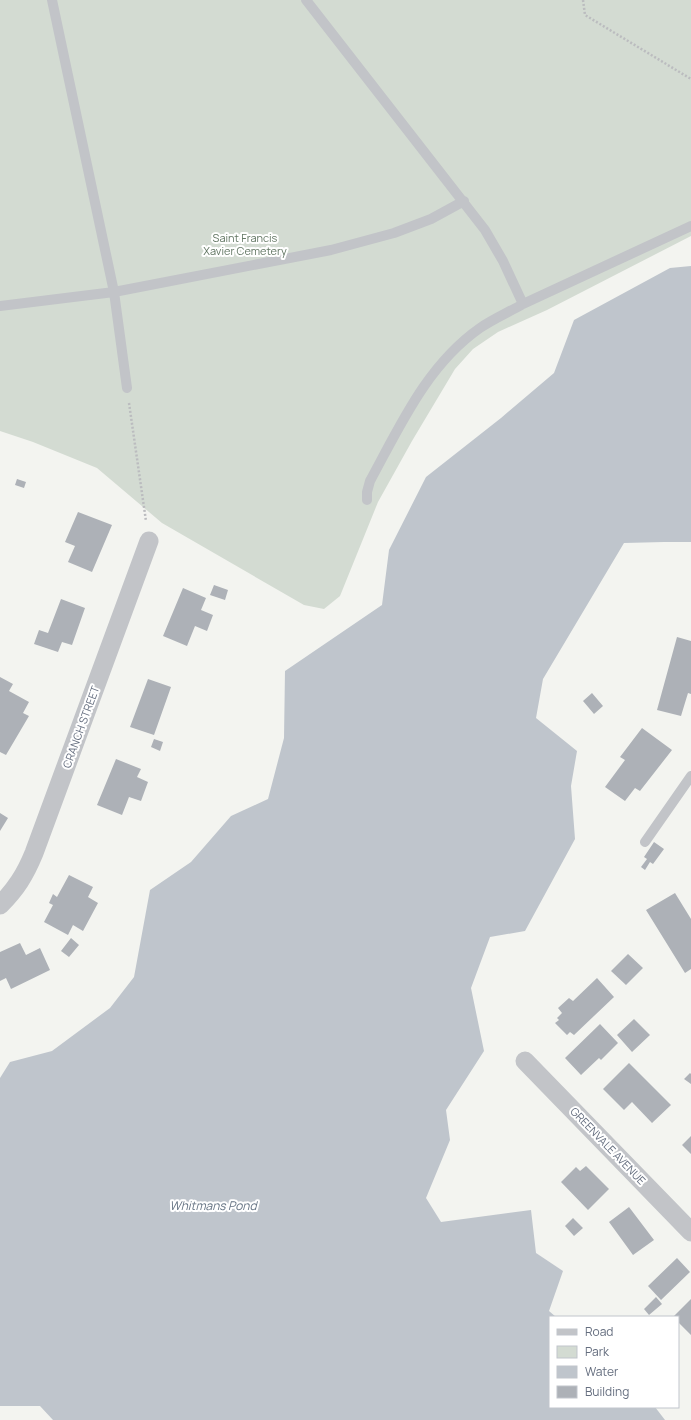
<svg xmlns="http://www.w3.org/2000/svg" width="691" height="1420" font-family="Manrope,sans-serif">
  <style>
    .green { fill: #d3dbd2 }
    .water { fill: #bfc5cc }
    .building { fill: #adb1b7 }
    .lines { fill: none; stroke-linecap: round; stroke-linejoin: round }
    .path { stroke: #bbbcbf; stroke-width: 2.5; stroke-dasharray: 2 2; stroke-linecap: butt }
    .lane { stroke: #c2c4c8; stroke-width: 10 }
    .street { stroke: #c2c4c8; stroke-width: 19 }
    .labels { text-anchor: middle; stroke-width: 4; stroke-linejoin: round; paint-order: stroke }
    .park-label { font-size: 11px; fill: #637764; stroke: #fff }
    .street-label { font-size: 11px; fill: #656e7f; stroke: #fff }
    .water-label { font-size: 12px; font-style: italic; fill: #667484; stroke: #fff }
  </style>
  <rect width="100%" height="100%" fill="#f3f4f0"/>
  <path class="green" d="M0 0H691V236L547 310 498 332 473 349 455 369 412 441 378 502 340 596 324 609 304 605 162 523 97 468 33 442 0 431Z"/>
  <path class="water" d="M691 266V542H664L624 543 543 679 536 718 577 751 571 786 575 839 525 931 490 937 471 988 484 1051 446 1110 450 1140 426 1198 441 1222 531 1210 536 1253 563 1271 549 1311 556 1317H550V1407H655L665 1420H53L40 1406H0V1078L10 1062 52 1051 110 1008 134 977 150 890 191 862 231 816 268 799 284 738 285 671 382 605 389 550 426 477 501 418 554 373 574 320 670 268Z"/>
  <path class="building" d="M17 479 26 482 24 488 15 485Z
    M78 512 112 525 92 572 68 562 75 546 65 542Z
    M214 585 228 590 225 600 210 595Z
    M183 588 206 598 201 610 213 615 207 631 195 626 187 646 163 636Z
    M61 599 85 608 72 645 62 642 58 652 34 644 39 630 48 633Z
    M677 637 691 641V694L688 693 681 716 657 710Z
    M0 677 13 684 9 691 29 702 23 713 29 716 6 755 0 752Z
    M148 679 171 687 154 735 130 727Z
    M592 693 603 706 594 714 583 701Z
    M642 728 672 750 640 791 635 788 625 801 605 787 625 760 620 757Z
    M154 739 163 742 160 751 151 747Z
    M116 759 141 769 137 777 148 782 141 801 129 797 122 815 97 805Z
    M0 813 8 818 0 831Z
    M654 842 664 849 653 864 650 862 645 870 641 867 647 859 644 857Z
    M69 875 93 887 88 897 98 903 83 931 73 925 68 935 44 922 53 905 49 903 53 894 57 897Z
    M675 893 691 919V969L685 973 646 910Z
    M71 938 79 945 69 957 61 951Z
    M20 943 26 955 40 948 50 970 11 989 6 978 0 981V952Z
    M628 954 643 968 626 985 611 971Z
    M597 978 614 997 574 1035 570 1032 567 1035 555 1023 559 1020 557 1018 562 1013 558 1008 569 998 573 1001Z
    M634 1019 650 1035 632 1052 617 1035Z
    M600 1024 618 1043 601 1060 599 1058 581 1075 565 1058Z
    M629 1063 671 1105 652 1123 632 1102 624 1110 603 1089Z
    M690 1073 691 1074V1084L684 1079Z
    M691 1136V1154L682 1145Z
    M586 1166 609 1189 588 1210 561 1182 576 1167 580 1171Z
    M629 1207 654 1240 633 1255 609 1222Z
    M573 1218 583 1228 574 1236 565 1226Z
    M677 1258 690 1272 661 1300 648 1286Z
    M656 1297 662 1304 649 1315 644 1309Z
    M691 1299V1335L678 1322V1317H673Z"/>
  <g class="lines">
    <path class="path" d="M583 0 585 15 691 79
      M129 403 146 521"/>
    <path class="lane" d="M52 0 114 292 331 250 394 233 431 219 464 201
      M306 0 485 230 503 261 523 304 691 226
      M0 306 114 292 127 388
      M367 500V492L370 481C400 426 427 365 480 328 493 319 509 312 523 304
      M645 842 691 776"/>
    <path class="street" d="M0 905C16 889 25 875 34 853L149 541
      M525 1061 691 1232"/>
  </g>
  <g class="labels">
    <g class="park-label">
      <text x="245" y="242">Saint Francis<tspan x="245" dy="13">Xavier Cemetery</tspan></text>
    </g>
    <g class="street-label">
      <text transform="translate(81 727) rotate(-70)" y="4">CRANCH STREET</text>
      <text transform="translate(608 1146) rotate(46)" y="4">GREENVALE AVENUE</text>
    </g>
    <g class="water-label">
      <text x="213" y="1210">Whitmans Pond</text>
    </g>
  </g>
  <rect x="549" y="1316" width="130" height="92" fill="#ffffff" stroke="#c1c5cc"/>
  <rect x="557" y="1329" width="20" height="6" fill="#c2c4c8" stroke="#c1c5cc"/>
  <text x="585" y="1336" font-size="12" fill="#656e7f">Road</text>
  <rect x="557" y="1346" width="20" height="12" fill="#d3dbd2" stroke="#c1c5cc"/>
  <text x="585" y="1356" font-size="12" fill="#656e7f">Park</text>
  <rect x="557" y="1366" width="20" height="12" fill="#bfc5cc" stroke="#c1c5cc"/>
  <text x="585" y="1376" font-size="12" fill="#656e7f">Water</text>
  <rect x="557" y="1386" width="20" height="12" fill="#adb1b7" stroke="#c1c5cc"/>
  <text x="585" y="1396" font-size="12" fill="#656e7f">Building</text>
</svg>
